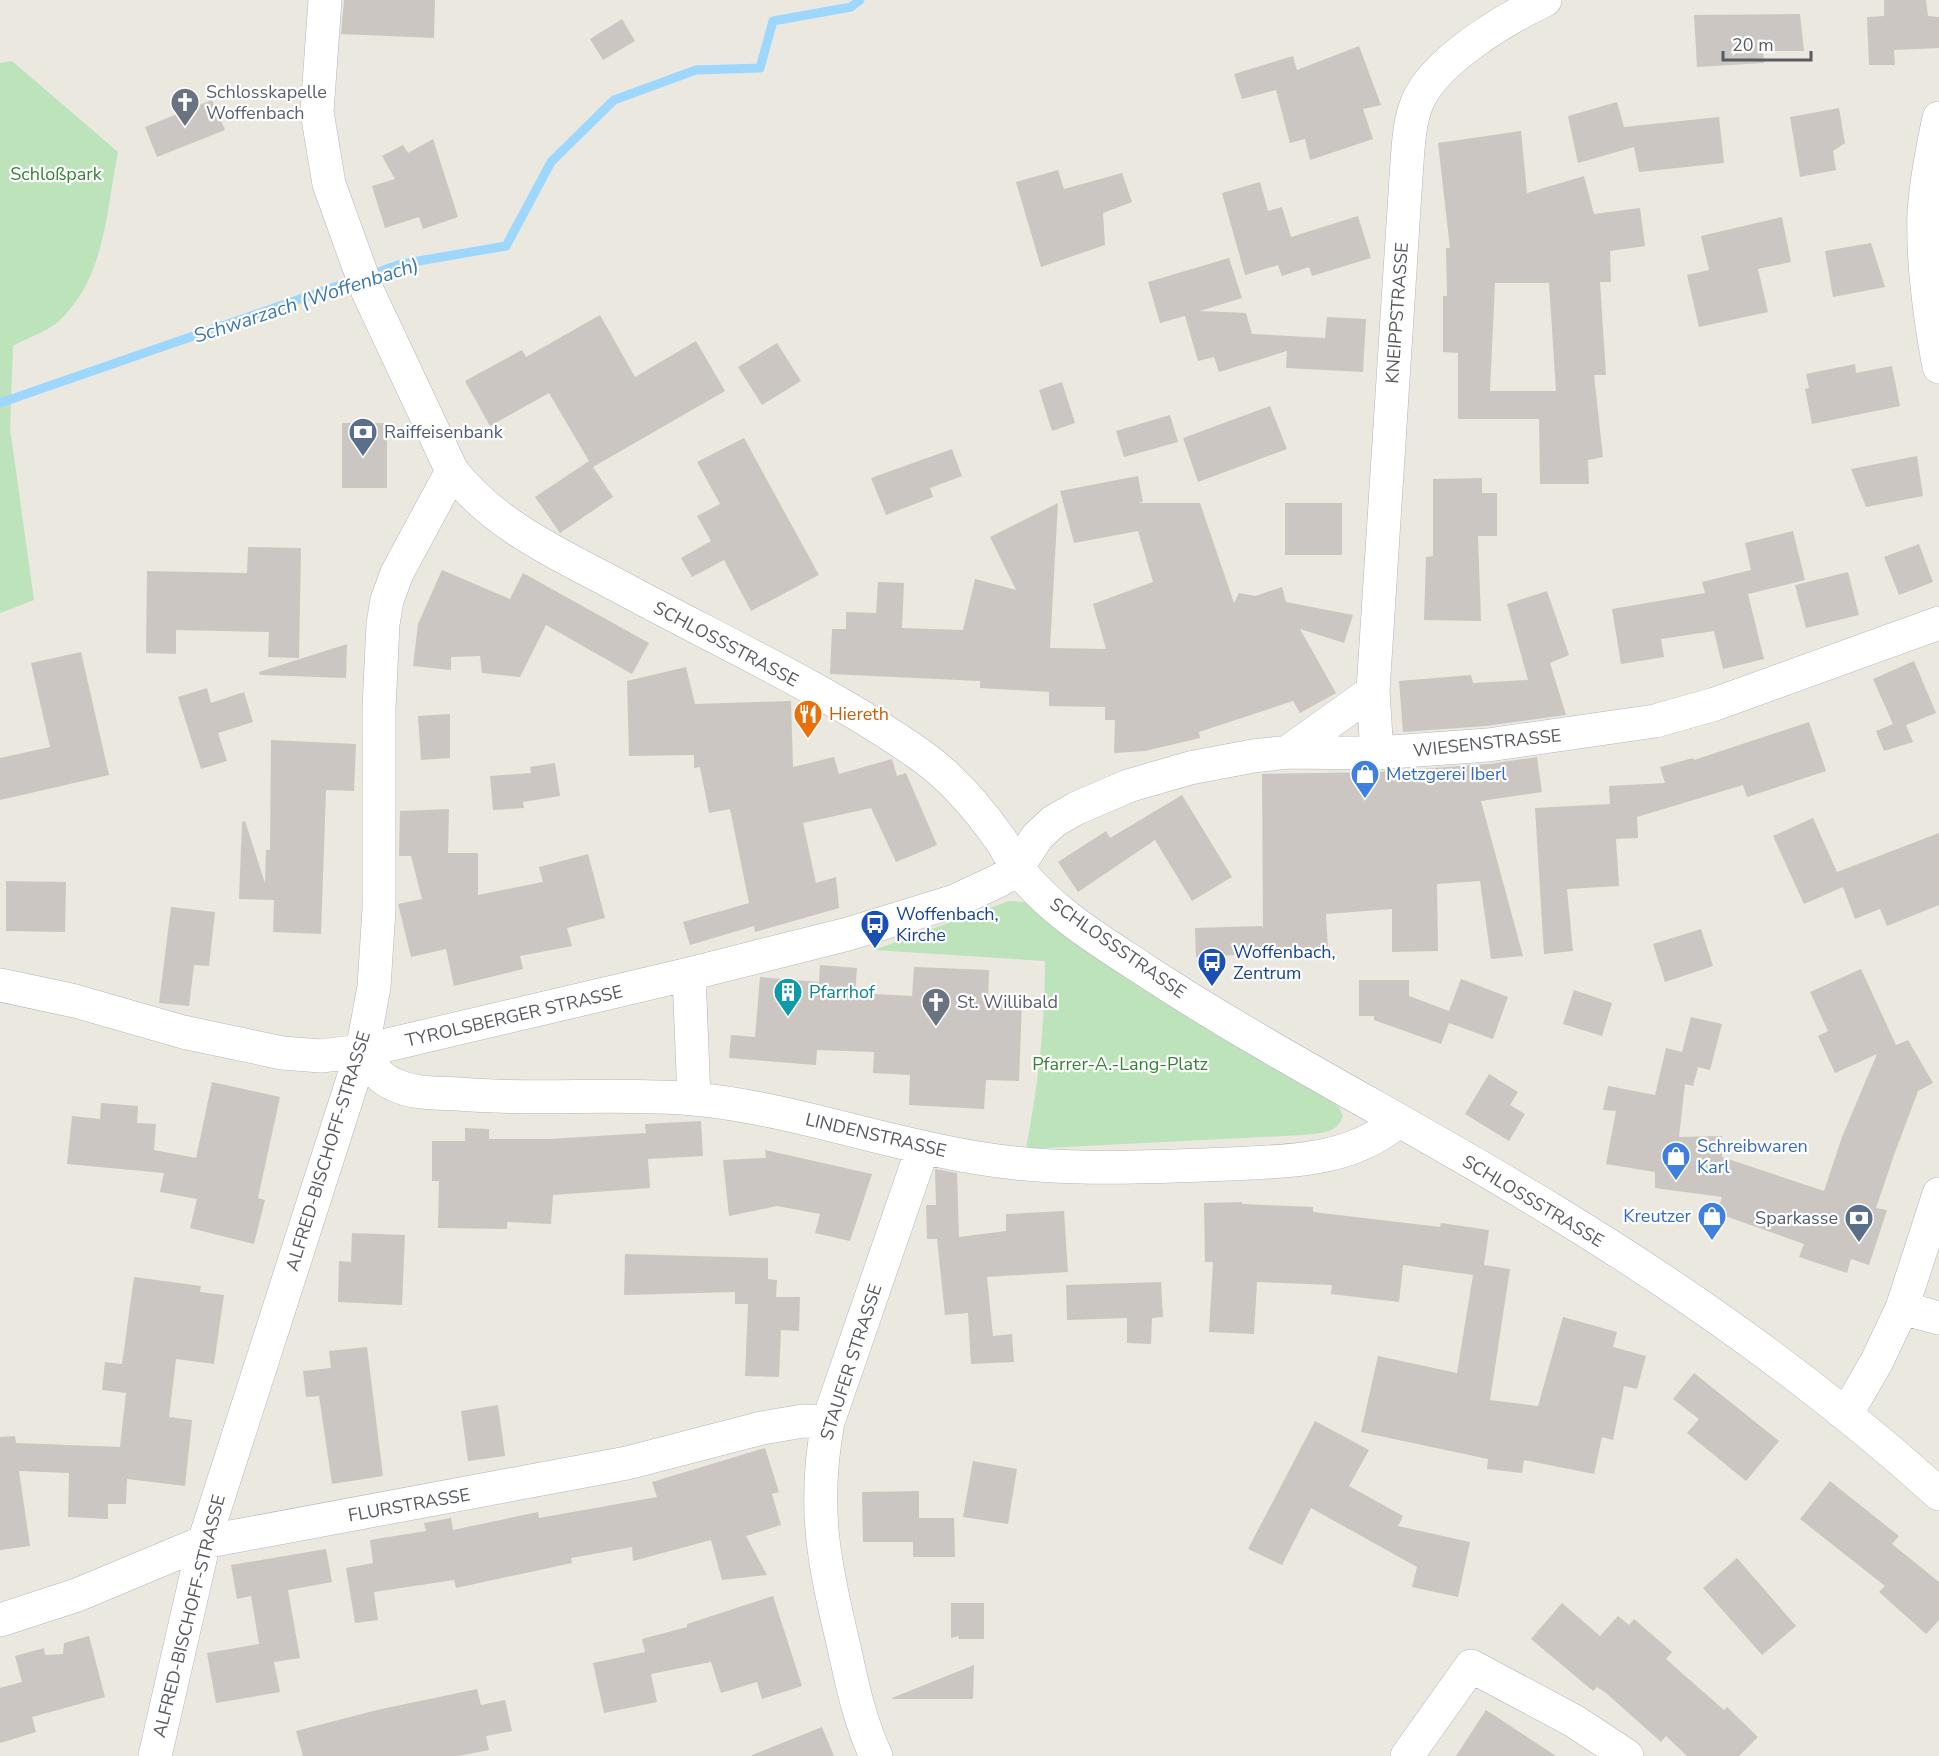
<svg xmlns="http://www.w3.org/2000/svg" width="1939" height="1756" font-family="'Nunito Sans',sans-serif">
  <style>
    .green { fill: #bde3bb }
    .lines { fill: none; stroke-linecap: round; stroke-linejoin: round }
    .stream { stroke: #9ed7fd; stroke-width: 9 }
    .building { fill: #cbc6c1; fill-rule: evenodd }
    .minor-casing { stroke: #b2b6ba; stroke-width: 34 }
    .minor { stroke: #fff; stroke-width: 33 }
    .labels { text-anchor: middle; stroke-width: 4.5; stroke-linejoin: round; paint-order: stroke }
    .worship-label { font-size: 18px; fill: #5b616d; stroke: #fff; text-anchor: start }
    .park-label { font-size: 18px; fill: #368236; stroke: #fff }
    .street-label { font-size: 18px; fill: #585c60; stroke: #fff }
    .service-label { font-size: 18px; fill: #4e5e75; stroke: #fff; text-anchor: start }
    .food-label { font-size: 18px; fill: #c56008; stroke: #fff; text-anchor: start }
    .shop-label { font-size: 18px; fill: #366cbe; stroke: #fff; text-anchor: start }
    .transit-label { font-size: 18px; fill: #164399; stroke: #fff; text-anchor: start }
    .culture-label { font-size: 18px; fill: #0d838f; stroke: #fff; text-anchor: start }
    .water-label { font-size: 20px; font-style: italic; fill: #3d78ad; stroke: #fff }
  </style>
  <rect width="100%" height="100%" fill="#ebe8df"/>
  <path class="green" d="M12 61 118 152C106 211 106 278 58 322 46 332 27 338 13 346L10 428 34 600 0 613V63Z
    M1009 901 1025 902 1071 935 1311 1087 1339 1107 1343 1116C1337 1134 1320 1133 1304 1135L1026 1149C1038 1086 1045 1025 1045 961L874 950Z"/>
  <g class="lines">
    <path class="stream" d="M0 403 401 264 506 246 551 162 614 100 696 70 760 68 773 21 851 7 860 0"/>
  </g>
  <path class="building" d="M344 0H435L434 38 341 34Z
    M1884 0H1926L1928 16 1939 17V48L1894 50 1895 65H1869L1867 17 1884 16Z
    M1800 14 1804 51H1763L1764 63 1697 67 1694 15Z
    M622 19 635 41 603 60 590 39Z
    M1359 46 1381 105 1363 109 1373 139 1310 160 1305 139 1290 143 1276 90 1242 99 1234 74 1293 56 1297 70Z
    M212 100 225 130 157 157 145 127Z
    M1617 102 1624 127 1719 117 1724 163 1639 172 1634 147 1578 163 1568 116Z
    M1839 108 1845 143 1833 151 1836 170 1800 177 1790 117Z
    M1521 131 1527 193 1584 176 1594 214 1640 208 1645 246 1610 251 1611 282H1600L1606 375H1594L1603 457 1588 460 1589 484H1540L1539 419H1458V353L1443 352V296H1447L1446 248H1450L1438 143ZM1495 283H1549L1556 391H1490Z
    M433 139 458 217 423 229 419 217 385 228 372 186 395 179 382 156 403 145 408 153Z
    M1058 170 1064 189 1122 173 1132 202 1103 213 1105 245 1041 267 1016 182Z
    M1260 182 1268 211 1282 207 1291 237 1358 216 1371 258 1312 276 1309 267 1282 276 1278 265 1245 275 1222 193Z
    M1782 217 1791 262 1758 269 1768 312 1699 327 1687 275 1709 270 1701 236Z
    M1871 243 1885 287 1833 297 1825 251Z
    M1229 258 1242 298 1200 311 1246 313 1252 334 1325 338 1327 317 1366 319 1363 372 1286 368 1287 351 1219 372 1214 357 1198 361 1185 316 1160 323 1148 282Z
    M600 315 635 377 696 341 725 391 593 467 613 497 560 533 535 497 589 461 549 393 490 426 465 381 522 350 526 357Z
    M777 343 801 381 762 405 738 367Z
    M1855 364 1856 373 1892 366 1900 406 1812 424 1805 389 1809 388 1806 374Z
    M1062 382 1075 423 1052 431 1039 390Z
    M1270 406 1287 449 1198 482 1183 438Z
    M1170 415 1178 442 1124 457 1116 431Z
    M342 423H387V488H342Z
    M744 438 819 575 751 611 724 560 692 577 681 558 711 541 697 516 720 504 697 462Z
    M952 449 962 476 930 488 933 497 886 515 871 478Z
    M1917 456 1923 496 1866 507 1851 469Z
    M1138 476 1143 502 1138 503H1200L1234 603 1239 593 1255 596 1282 587 1286 602 1353 615 1344 643 1300 629 1336 693 1300 713 1293 701 1199 732 1200 738 1145 751 1114 753 1115 720H1105V707L1049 706V692L980 688V681L830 674 832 629H846V612L876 613 878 582 904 583 902 628 963 630 975 579 1016 590 990 537 1058 503 1050 648 1106 649 1093 604 1153 582 1138 531 1074 543 1060 491Z
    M1482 478V493H1497V536H1478L1481 621 1424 620 1426 557 1433 556V479Z
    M1285 503H1342V555H1285Z
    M1793 531 1805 580 1748 594 1764 659 1723 669 1714 631 1661 639 1664 657 1621 664 1612 609 1705 593 1702 582 1751 570 1745 543Z
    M1919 544 1933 582 1899 595 1884 557Z
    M248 547 301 548 299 658 268 657 269 632 176 630V654L146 653 147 571 247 573Z
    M442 570 510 599 523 573 649 643 632 674 546 625 520 677 482 673 480 656 451 657V670L413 666 418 624Z
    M1848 572 1859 615 1806 628 1795 585Z
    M1547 591 1569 655 1550 663 1566 715 1486 726 1403 732 1399 681 1471 675 1473 683 1528 680 1507 604Z
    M347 644 346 678 260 675 259 672Z
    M81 652 109 775 0 800V758L50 747 31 663Z
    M1914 661 1936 713 1906 725 1913 742 1884 751 1876 731 1893 724 1873 679Z
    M686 667 695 704 791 701 793 767 834 757 839 774 892 759 897 776 906 773 937 845 896 862 871 808 803 823 816 883 836 877 839 908 755 932 754 926 690 945 683 922 749 903 730 809 709 813 700 767 694 768V755L629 756 627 681Z
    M207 688 211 703 244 692 253 722 218 733 227 761 201 769 178 697Z
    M450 714V758L421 760 418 716Z
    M1809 722 1826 771 1747 797 1743 785 1637 817 1638 838 1616 839 1619 886 1567 889 1573 951 1544 954 1535 808 1610 804 1609 786 1665 783 1660 767 1693 758 1694 760Z
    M271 740 356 744 354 791 326 790 321 934 273 932 274 900 239 899 242 822 245 821 265 883 266 850H270Z
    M1537 757 1542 792 1481 801 1523 956 1491 959 1480 881 1437 884 1438 951 1392 952V909L1326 914 1328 950 1196 957 1195 928 1262 926 1263 929 1262 774 1378 772 1489 764Z
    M555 763 560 796 523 802 524 808 493 810 490 776 531 773 530 767Z
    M1182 795 1232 877 1192 901 1155 840 1078 892 1058 862 1106 831 1110 838Z
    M449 809 448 853H478V895L543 882 539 867 588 854 605 918 567 928 572 946 520 956 523 969 454 986 446 949 411 957 398 904 422 899 411 856H399L400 811Z
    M1813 818 1837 872 1939 833V905L1887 926 1880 909 1855 919 1843 887 1804 904 1773 836Z
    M6 881 66 882 65 932 6 931Z
    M171 907 215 912 209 966 194 965 189 1006 159 1003Z
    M1701 929 1713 966 1665 982 1653 944Z
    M820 965 857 968 855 993 912 996 914 967 989 970 988 1001 1022 1002 1019 1081 986 1080 984 1109 909 1105 910 1075 873 1073 874 1052 817 1050 816 1065 729 1058 731 1035 755 1037 760 977 819 982Z
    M1861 969 1896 1045 1908 1040 1933 1083 1918 1091 1894 1155 1876 1208 1887 1210 1869 1265 1851 1259 1847 1273 1799 1257 1804 1244 1717 1213 1722 1197 1655 1188V1172L1606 1164 1616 1111 1603 1110 1608 1086 1655 1095 1666 1048 1682 1052 1691 1017 1722 1024 1710 1070 1698 1067 1693 1086 1685 1084 1679 1137 1722 1136V1157L1824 1191 1842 1137 1877 1054 1835 1073 1818 1036 1828 1031 1810 992Z
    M1461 979 1508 997 1493 1039 1449 1023 1441 1044 1374 1020V1016H1359V980H1409V996L1449 1011Z
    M1574 990 1612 1003 1602 1036 1563 1024Z
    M1489 1074 1518 1092 1510 1105 1525 1114 1509 1141 1465 1114Z
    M212 1082 280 1097 258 1198 265 1200 254 1244 190 1228 197 1199 160 1192 164 1173 67 1164 72 1116 100 1119 101 1103 138 1106 137 1123 156 1124 154 1150 196 1158Z
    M701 1121 703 1156 648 1159 650 1188 553 1195 551 1224 507 1222V1229L438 1228 439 1181H432V1141H465V1128L489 1129V1139H549L646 1133 645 1124Z
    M765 1150 872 1174 850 1241 815 1233 820 1214 777 1206 729 1216 723 1160 766 1158Z
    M935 1169 957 1173 959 1237 1006 1231V1214L1064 1211 1068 1272 987 1277 993 1336 1012 1334 1014 1362 971 1364 968 1313 945 1315 937 1239H927L926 1205H936Z
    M1242 1202V1204L1313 1207V1212L1440 1227 1441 1223 1489 1230 1484 1265 1510 1269 1490 1400 1538 1406 1563 1317 1617 1332 1613 1347 1646 1356 1637 1389 1624 1386 1613 1440 1602 1437 1594 1474 1524 1460 1522 1473 1487 1469 1488 1459 1361 1432 1378 1356 1457 1373 1473 1275 1403 1265 1399 1302 1331 1294 1332 1285 1257 1282 1254 1334 1209 1332 1213 1262H1205L1204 1203Z
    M352 1233 405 1235 402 1305 338 1302 339 1261 351 1262Z
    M625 1254 768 1258V1279L777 1280 776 1297H800L799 1331 781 1330 779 1377 745 1376 748 1304H735V1292L624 1295Z
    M134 1277 201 1286 200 1292 224 1295 214 1364 176 1359 169 1417 192 1420 185 1486 127 1479 126 1504H108V1519L68 1517 69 1473 19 1471 30 1546 0 1550V1437L15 1436 16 1443 120 1447 126 1393 102 1390 105 1362 122 1364Z
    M1161 1282 1163 1317 1152 1318 1151 1344 1127 1343V1318L1067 1320 1066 1285Z
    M367 1347 383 1476 332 1484 319 1396 306 1397 303 1371 331 1368 329 1351Z
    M1694 1373 1779 1441 1746 1481 1687 1433 1699 1419 1673 1399Z
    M498 1405 505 1456 468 1461 461 1411Z
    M1315 1421 1369 1450 1349 1486 1403 1516 1398 1526 1470 1542 1458 1597 1412 1587 1417 1567 1311 1508 1282 1565 1248 1549Z
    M765 1448 779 1492 772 1494 781 1525 746 1536 767 1575 722 1580 711 1540 633 1561 632 1547 571 1558 572 1563 456 1588 454 1580 374 1592 378 1620 355 1623 346 1568 373 1563 370 1540 426 1531 424 1523 451 1518 453 1530 538 1512 539 1518 657 1497 652 1482Z
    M973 1461 1017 1469 1008 1524 963 1517Z
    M1830 1481 1899 1536 1892 1544 1939 1582V1620L1926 1634 1879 1592 1885 1586 1800 1519Z
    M919 1491V1518H954L955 1557H913V1542H863L862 1492Z
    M326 1549 332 1582 288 1590 300 1658 274 1662 280 1692 216 1703 207 1653 259 1644 251 1596 237 1599 231 1565Z
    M1737 1558 1796 1626 1762 1655 1703 1588Z
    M773 1596 802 1686 762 1699 757 1682 721 1693 711 1662 651 1674 657 1702 604 1713 593 1663 645 1652 642 1639 687 1627V1624Z
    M951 1603H984V1639H959L958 1636 951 1638Z
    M1562 1603 1600 1636 1618 1616 1629 1625 1634 1619 1672 1652 1666 1659 1724 1710 1727 1707 1758 1737 1739 1756H1687L1666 1736 1661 1742 1606 1693 1597 1687 1593 1691 1531 1639Z
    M89 1636 105 1697 32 1717 36 1732 0 1743V1688L22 1682 15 1656 44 1648 45 1655 63 1654 64 1643Z
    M974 1665 973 1699H892V1698Z
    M477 1689 481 1705 505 1700 512 1731 486 1736 489 1750 458 1756H303L296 1731 377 1710Z
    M1486 1710 1556 1756H1456Z
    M822 1727 834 1756H752V1755Z"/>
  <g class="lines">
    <g class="minor-casing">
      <path id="minor" d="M325 0 317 112 329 184 368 292 452 471C497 528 561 555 624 589 722 642 827 690 919 754 951 776 978 808 1000 839 1007 849 1012 861 1019 870 1051 911 1097 939 1140 967 1275 1056 1420 1128 1557 1213 1693 1296 1821 1387 1939 1494
        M1939 118C1932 150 1926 181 1924 214 1922 264 1930 318 1939 367
        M1288 752 1373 691
        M1377 753 1373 691 1406 177C1408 153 1408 125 1417 103 1434 61 1505 19 1545 0
        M689 974 694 1099
        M0 985 75 1001 183 1032 282 1053 321 1056 362 1051 689 974 848 934 955 901 1000 880 1017 868 1037 837 1054 821 1077 808 1128 786 1190 768 1253 756 1288 752 1377 753 1488 745 1655 721 1715 704 1939 623
        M362 1051C371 1065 379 1079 395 1085 414 1094 437 1093 458 1094 536 1101 617 1092 694 1099 790 1108 883 1143 978 1158 1061 1172 1145 1167 1229 1164 1288 1161 1349 1162 1397 1122
        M1902 1308 1939 1318
        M1847 1413 1877 1361 1902 1308 1939 1194
        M0 1620 77 1595 204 1542 627 1463 762 1428 803 1421 828 1422
        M155 1756 204 1542 362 1051 374 987 379 909V708L383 624 387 600 397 573 452 471
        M876 1756C860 1722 852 1684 844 1647 824 1564 812 1507 828 1422L923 1147
        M1407 1756 1471 1666 1574 1721 1627 1756"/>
    </g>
    <use href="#minor" class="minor"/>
  </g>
  <defs>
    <g id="church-pin" transform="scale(1.5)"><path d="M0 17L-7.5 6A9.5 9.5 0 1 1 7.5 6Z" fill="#6b7280" stroke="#fff"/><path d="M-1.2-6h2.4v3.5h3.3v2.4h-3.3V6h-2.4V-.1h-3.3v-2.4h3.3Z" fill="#fff"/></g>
    <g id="bank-pin" transform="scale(1.5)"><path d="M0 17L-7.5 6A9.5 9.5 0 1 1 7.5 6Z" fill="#5c6f8a" stroke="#fff"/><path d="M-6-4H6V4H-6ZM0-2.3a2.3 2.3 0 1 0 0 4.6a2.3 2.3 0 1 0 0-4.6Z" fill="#fff"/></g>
    <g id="restaurant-pin" transform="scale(1.5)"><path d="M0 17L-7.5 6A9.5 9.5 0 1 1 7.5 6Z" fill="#e8710a" stroke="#fff"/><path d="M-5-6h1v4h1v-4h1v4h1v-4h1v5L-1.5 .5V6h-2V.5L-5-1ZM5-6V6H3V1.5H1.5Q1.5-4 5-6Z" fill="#fff"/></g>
    <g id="shop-pin" transform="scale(1.5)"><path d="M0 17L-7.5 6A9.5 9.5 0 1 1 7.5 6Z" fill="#3f7fe0" stroke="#fff"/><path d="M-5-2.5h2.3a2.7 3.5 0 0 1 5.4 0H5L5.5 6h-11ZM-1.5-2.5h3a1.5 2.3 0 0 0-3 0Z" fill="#fff"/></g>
    <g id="bus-pin" transform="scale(1.5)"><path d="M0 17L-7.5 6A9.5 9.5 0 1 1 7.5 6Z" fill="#1a4fb4" stroke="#fff"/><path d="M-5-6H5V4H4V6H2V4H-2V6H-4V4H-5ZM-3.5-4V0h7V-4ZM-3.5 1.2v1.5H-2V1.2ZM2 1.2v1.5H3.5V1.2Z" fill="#fff"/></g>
    <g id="building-pin" transform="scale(1.5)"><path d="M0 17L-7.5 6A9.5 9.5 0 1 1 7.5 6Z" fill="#0f9aa8" stroke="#fff"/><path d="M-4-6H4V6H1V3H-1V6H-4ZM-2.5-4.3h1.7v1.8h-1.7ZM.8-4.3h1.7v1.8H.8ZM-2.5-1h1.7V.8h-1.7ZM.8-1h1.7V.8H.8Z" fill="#fff"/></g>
  </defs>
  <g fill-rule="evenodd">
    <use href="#church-pin" x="185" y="102"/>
    <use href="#bank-pin" x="363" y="432"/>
    <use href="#restaurant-pin" x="808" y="714"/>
    <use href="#shop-pin" x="1365" y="774"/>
    <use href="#bus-pin" x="875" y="924"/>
    <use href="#bus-pin" x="1212" y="962"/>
    <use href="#building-pin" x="788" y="992"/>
    <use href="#church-pin" x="936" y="1002"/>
    <use href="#shop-pin" x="1676" y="1156"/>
    <use href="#shop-pin" x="1712" y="1216"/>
    <use href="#bank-pin" x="1859" y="1218"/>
  </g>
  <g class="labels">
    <g class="worship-label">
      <text x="206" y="98">Schlosskapelle<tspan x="206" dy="21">Woffenbach</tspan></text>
      <text x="957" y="1008">St. Willibald</text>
    </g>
    <g class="park-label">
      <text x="56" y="180">Schloßpark</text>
      <text x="1120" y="1070">Pfarrer-A.-Lang-Platz</text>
    </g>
    <g class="street-label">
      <text transform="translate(1397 313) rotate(-86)" y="6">KNEIPPSTRASSE</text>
      <text transform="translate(726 644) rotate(28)" y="6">SCHLOSSSTRASSE</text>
      <text transform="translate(1487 743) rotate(-6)" y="6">WIESENSTRASSE</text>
      <text transform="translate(1118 948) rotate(35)" y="6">SCHLOSSSTRASSE</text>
      <text transform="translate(514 1016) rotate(-13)" y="6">TYROLSBERGER STRASSE</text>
      <text transform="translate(876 1135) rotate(13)" y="6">LINDENSTRASSE</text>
      <text transform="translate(328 1151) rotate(-73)" y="6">ALFRED-BISCHOFF-STRASSE</text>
      <text transform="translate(1533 1201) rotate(31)" y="6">SCHLOSSSTRASSE</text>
      <text transform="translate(851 1362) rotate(-72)" y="6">STAUFER STRASSE</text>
      <text transform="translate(409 1505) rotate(-10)" y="6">FLURSTRASSE</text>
      <text transform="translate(189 1616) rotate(-76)" y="6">ALFRED-BISCHOFF-STRASSE</text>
    </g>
    <g class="service-label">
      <text x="384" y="438">Raiffeisenbank</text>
      <text x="1838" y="1224" text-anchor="end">Sparkasse</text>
    </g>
    <g class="food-label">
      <text x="829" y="720">Hiereth</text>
    </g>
    <g class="shop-label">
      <text x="1386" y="780">Metzgerei Iberl</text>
      <text x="1697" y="1152">Schreibwaren<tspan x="1697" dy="21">Karl</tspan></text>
      <text x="1691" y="1222" text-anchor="end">Kreutzer</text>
    </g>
    <g class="transit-label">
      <text x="896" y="920">Woffenbach,<tspan x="896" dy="21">Kirche</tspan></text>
      <text x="1233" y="958">Woffenbach,<tspan x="1233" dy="21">Zentrum</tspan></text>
    </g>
    <g class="culture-label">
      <text x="809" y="998">Pfarrhof</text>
    </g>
    <g class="water-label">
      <text transform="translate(306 300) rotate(-18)" y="7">Schwarzach (Woffenbach)</text>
    </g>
  </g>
  <path d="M1723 51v9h88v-9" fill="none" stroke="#585c60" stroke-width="3"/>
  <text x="1732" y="51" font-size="18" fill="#585c60" stroke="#ffffff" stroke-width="4.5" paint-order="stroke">20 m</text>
</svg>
